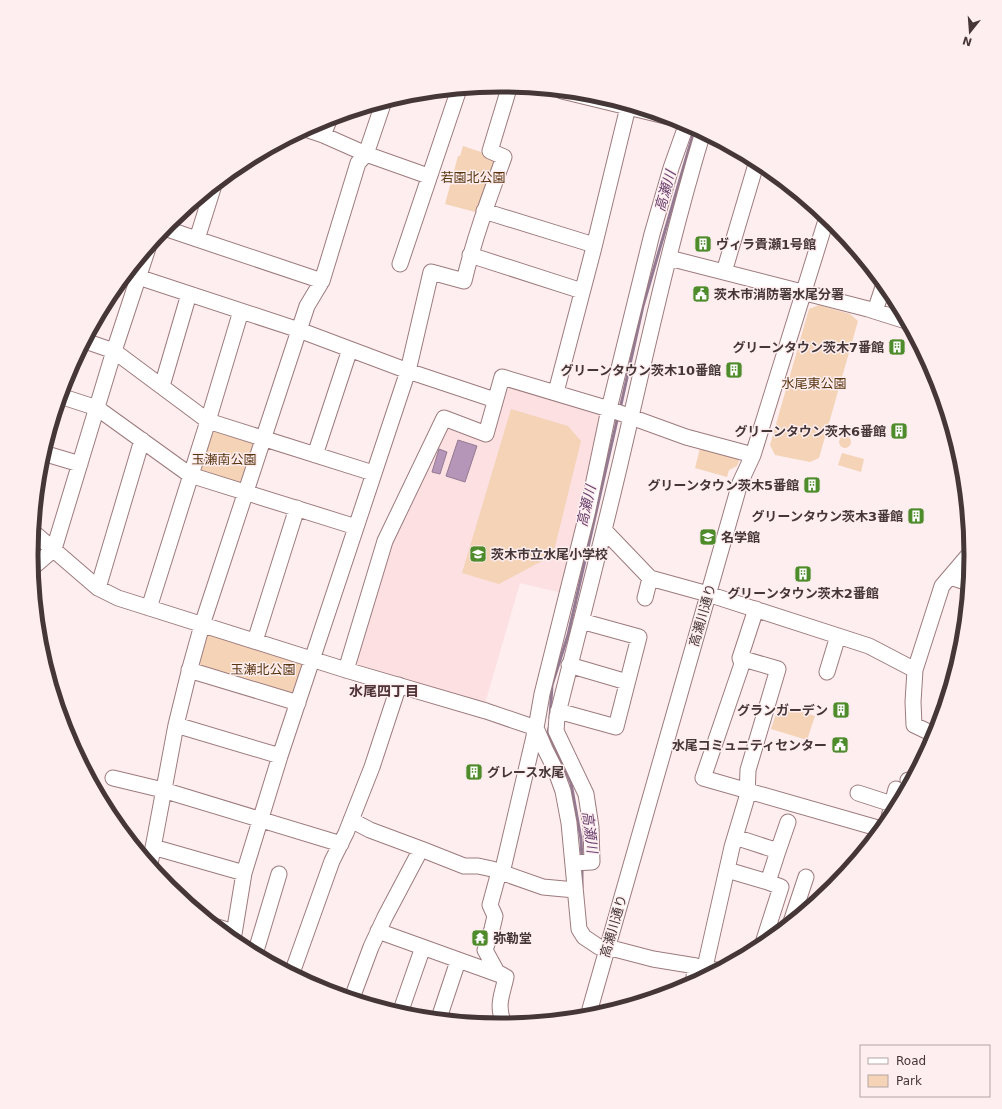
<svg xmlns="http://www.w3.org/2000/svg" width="1002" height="1109" font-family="'DejaVu Sans','Noto Sans JP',sans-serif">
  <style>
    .built { fill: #fce0e2 }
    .green { fill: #f4d3b7 }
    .water { fill: #b596b8; stroke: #937a92 }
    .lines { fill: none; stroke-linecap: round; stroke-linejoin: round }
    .stream { stroke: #937a92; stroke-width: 3 }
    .minor-casing { stroke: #9d7b7e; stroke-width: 17 }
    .minor { stroke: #fff; stroke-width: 15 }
    .labels { text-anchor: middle; stroke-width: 3; stroke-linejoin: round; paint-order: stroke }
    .park-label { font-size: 13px; fill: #58340f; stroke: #feeeef }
    .poi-label { font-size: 13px; font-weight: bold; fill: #453738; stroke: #feeeef; text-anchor: end }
    .street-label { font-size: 13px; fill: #453738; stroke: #feeeef }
    .water-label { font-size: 14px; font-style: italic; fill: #683f6d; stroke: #feeeef }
    .neighbourhood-label { font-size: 14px; font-weight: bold; fill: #4f3235; stroke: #feeeef }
    .rim { fill: none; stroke: #453738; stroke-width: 5 }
  </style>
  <rect width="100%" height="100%" fill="#feeeef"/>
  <path class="built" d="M506 383 609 415 562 593 520 583 484 707 349 666 387 541 442 425 488 440Z"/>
  <path class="green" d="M463 146 481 152 486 156 496 159 479 213 445 204 458 156H460Z
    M819 305 850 314 858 321 819 458 810 462 775 455 770 445 809 309Z
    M511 409 568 426 581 441 553 555 499 584 462 573Z
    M206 429 256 444 243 490 192 474Z
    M839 442a6 6 0 1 1 12 0a6 6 0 1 1-12 0Z
    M700 448 735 455 739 461 737 466 729 470 727 477 695 468Z
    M842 453 864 459 861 472 838 465Z
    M208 633 302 663 305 666 296 696 198 668 204 635Z
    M779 705 815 716 807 740 771 729Z"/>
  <path class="water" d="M458 440 477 446 465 482 446 476Z
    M439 449 447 452 440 474 432 472Z"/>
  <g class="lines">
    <path class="stream" d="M620 409 643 306 695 128
      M550 718 552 685 568 635 618 416
      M549 728 548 732 571 783 581 839 582 859
      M582 866V887"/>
    <g class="minor-casing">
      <path id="minor" d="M562 91 665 116
        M687 123 671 168 652 234 609 409 587 514 542 694 536 728 545 749 555 769 563 791 569 823 579 929 584 937 599 947H607L653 959 696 966 716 970
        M305 129 323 135 366 154 428 176
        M323 135 330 118
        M484 211 594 245
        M164 228 322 281
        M197 239 214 185
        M470 255 582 291
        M669 258 868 309 906 321
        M400 264 459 89
        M724 272 757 161
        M138 277 299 330 408 371 495 400
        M875 311 884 284
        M85 341 114 351 208 421 373 473
        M162 386 189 294
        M556 392 593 251 628 107
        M60 396 97 408 190 475 356 527
        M43 453 80 464
        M315 455 350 349
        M604 530 650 578 708 594 869 646 915 670 942 586 971 552
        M33 532 98 588 118 598 346 670 486 711 536 728 502 873
        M32 568 54 549 114 351 148 248
        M950 577 968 583
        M98 588 142 440
        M645 598 650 578
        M149 608 208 421 241 311
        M756 609 740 658 742 664 703 778 881 829
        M255 641 297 508
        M569 665 627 682
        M189 670 298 703
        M346 670 385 541 444 418 486 434 502 377 609 409 686 437 753 455
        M915 670 913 702 914 725 935 735
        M827 672 838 636
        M558 711 616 727 639 637 581 621
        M176 725 280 756
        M113 778 163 790 341 844
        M908 780 910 781
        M858 793 892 804
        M351 820 370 830 421 849
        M888 821 896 789
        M735 837 778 851 768 882 781 887 762 946
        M153 847 244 873
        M778 851 788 822
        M573 863 592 862 591 827 586 794 556 731 557 717C578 633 600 549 620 464 646 353 670 241 703 132
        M150 864 176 725 190 668 202 625 307 306 322 281 358 163 366 154 384 101
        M499 872 490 905 495 916 492 929 485 950 497 972 506 977C502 996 496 1005 504 1024
        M734 872 768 882
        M791 922 806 877
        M217 927 234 932
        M378 931 503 976
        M233 940 244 873 280 756 408 371 431 272 464 281C474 239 489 198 504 157L490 151 510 85
        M255 954 279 874
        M705 967 732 847 747 797 748 770 778 669 740 658
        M292 973 332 861 346 833 372 767 399 685
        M693 982 696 966
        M352 998 371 947 385 917 421 849 464 866H478L492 869 543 887 575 890
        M400 1013 423 947
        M588 1016 740 483 753 455 827 217
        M439 1018 458 961"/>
    </g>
    <use href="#minor" class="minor"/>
  </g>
  <defs>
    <g id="building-square" transform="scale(0.9)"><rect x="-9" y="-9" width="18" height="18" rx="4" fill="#4e8b2b" stroke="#feeeef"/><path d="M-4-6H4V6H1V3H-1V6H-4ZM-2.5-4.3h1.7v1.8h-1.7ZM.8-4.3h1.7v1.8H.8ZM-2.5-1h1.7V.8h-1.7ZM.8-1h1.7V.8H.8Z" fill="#fff"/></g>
    <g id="civic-square" transform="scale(0.9)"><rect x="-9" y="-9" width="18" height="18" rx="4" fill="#4e8b2b" stroke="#feeeef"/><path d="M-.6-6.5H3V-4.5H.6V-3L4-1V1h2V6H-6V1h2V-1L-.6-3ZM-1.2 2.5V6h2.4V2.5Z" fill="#fff"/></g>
    <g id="school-square" transform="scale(0.9)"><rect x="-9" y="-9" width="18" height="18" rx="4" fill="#4e8b2b" stroke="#feeeef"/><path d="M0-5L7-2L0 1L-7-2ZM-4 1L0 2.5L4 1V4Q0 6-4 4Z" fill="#fff"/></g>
    <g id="temple-square" transform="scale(0.9)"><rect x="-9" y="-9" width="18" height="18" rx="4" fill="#4e8b2b" stroke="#feeeef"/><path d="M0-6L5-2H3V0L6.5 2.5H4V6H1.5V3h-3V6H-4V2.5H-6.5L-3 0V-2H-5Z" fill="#fff"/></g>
  </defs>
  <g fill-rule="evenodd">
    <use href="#building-square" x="703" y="244"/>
    <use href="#civic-square" x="701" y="294"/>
    <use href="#building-square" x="897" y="347"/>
    <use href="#building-square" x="734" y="370"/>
    <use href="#building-square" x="899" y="431"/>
    <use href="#building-square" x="812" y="485"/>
    <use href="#building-square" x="916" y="516"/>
    <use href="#school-square" x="708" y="537"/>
    <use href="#school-square" x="478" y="554"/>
    <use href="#building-square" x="803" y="574"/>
    <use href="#building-square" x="841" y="710"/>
    <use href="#civic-square" x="840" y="745"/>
    <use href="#building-square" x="474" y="772"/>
    <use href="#temple-square" x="480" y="938"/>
  </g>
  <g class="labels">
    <g class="park-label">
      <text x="473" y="182">若園北公園</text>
      <text x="814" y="388">水尾東公園</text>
      <text x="224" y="464">玉瀬南公園</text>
      <text x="263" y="674">玉瀬北公園</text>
    </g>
    <g class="poi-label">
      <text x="716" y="249" text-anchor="start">ヴィラ貴瀬1号館</text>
      <text x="714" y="299" text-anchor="start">茨木市消防署水尾分署</text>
      <text x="884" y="352">グリーンタウン茨木7番館</text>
      <text x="721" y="375">グリーンタウン茨木10番館</text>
      <text x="886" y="436">グリーンタウン茨木6番館</text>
      <text x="799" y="490">グリーンタウン茨木5番館</text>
      <text x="903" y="521">グリーンタウン茨木3番館</text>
      <text x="721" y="542" text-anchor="start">名学館</text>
      <text x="491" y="559" text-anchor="start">茨木市立水尾小学校</text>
      <text x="803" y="598" text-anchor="middle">グリーンタウン茨木2番館</text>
      <text x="828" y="715">グランガーデン</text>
      <text x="827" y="750">水尾コミュニティセンター</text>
      <text x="487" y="777" text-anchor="start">グレース水尾</text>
      <text x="493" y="943" text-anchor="start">弥勒堂</text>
    </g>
    <g class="street-label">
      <text transform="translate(702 615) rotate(-74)" y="5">高瀬川通り</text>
      <text transform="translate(613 926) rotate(-74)" y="5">高瀬川通り</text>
    </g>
    <g class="water-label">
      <text transform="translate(665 191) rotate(-74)" y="5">高瀬川</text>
      <text transform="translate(586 506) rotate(-77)" y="5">高瀬川</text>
      <text transform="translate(590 832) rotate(83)" y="5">高瀬川</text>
    </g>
    <g class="neighbourhood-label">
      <text x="384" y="696">水尾四丁目</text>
    </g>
  </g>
  <path d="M0 0H1002V1109H0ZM38 555a463 463 0 1 1 926 0a463 463 0 1 1-926 0Z" fill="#feeeef" fill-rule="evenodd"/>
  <path class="rim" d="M38 555a463 463 0 1 1 926 0a463 463 0 1 1-926 0Z"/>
  <rect x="860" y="1045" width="130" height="52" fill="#feeeef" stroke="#b4a5a6"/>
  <rect x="868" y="1058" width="20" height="6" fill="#ffffff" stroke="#b4a5a6"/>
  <text x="896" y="1065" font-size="12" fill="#453738">Road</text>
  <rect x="868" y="1075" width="20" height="12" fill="#f4d3b7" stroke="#b4a5a6"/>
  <text x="896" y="1085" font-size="12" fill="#453738">Park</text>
  <g transform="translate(970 32) rotate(197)" stroke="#feeeef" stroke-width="3" paint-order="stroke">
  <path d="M0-3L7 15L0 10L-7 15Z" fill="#453738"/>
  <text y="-6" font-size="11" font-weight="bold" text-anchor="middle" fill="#453738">N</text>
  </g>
</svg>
